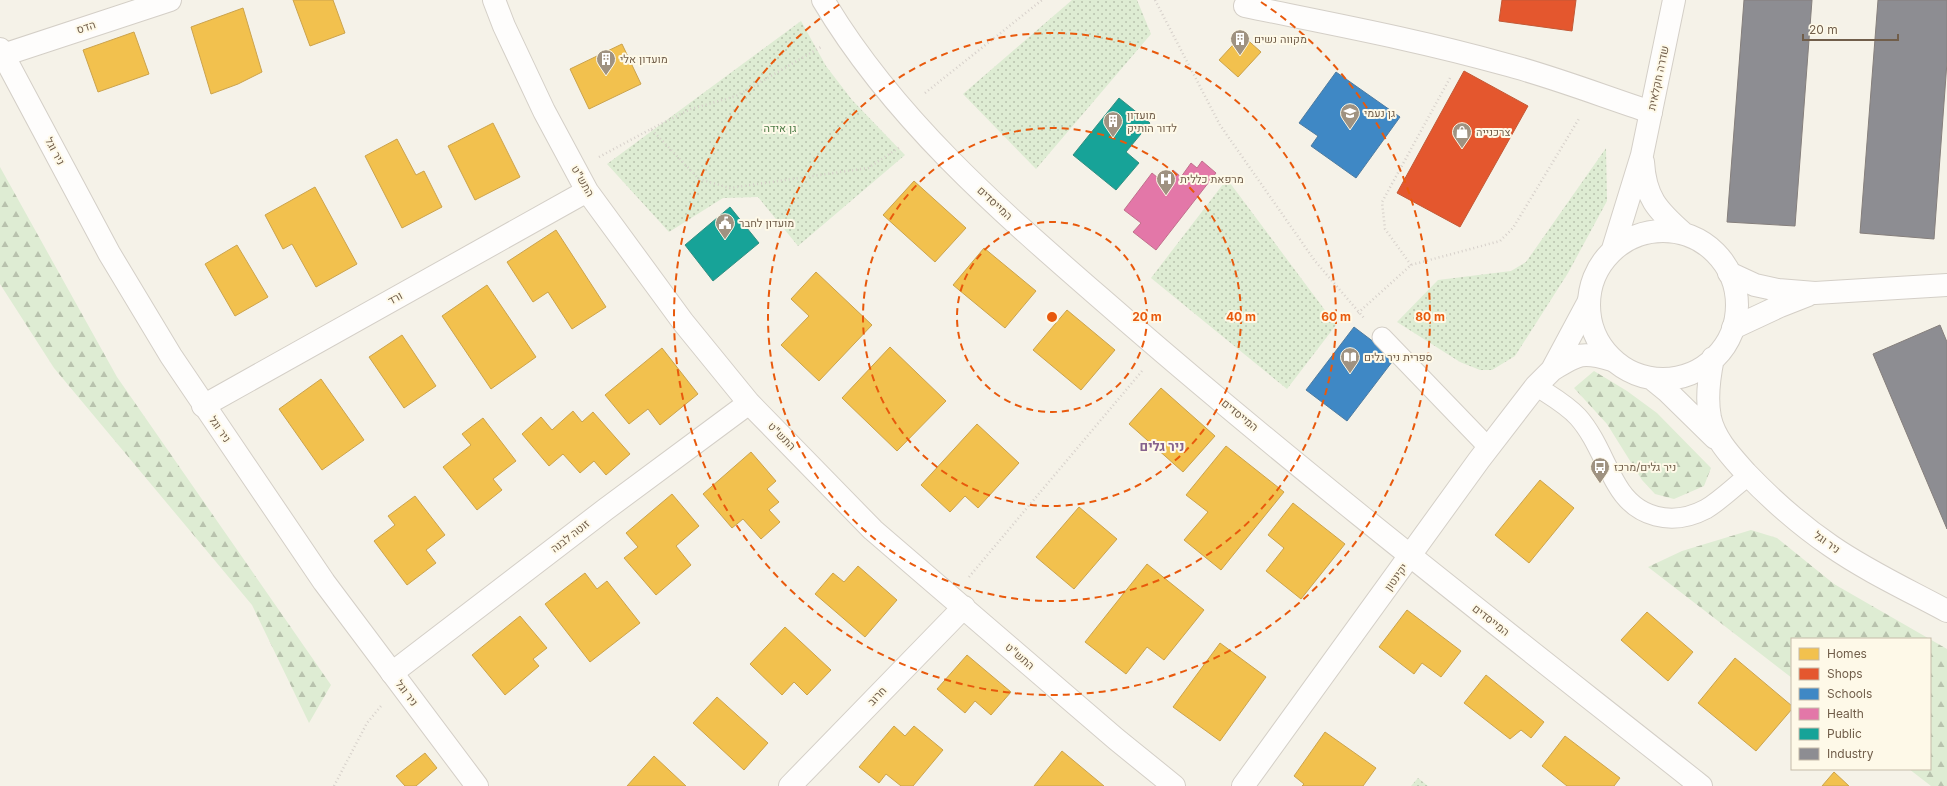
<svg xmlns="http://www.w3.org/2000/svg" width="1947" height="786" font-family="Inter,Heebo,sans-serif">
  <style>
    .grass { fill: url(#grass-dots) }
    .forest { fill: url(#forest-firs) }
    .homes { fill: #f2c14e; stroke: #cba34d }
    .shops { fill: #e4572e; stroke: #c25936 }
    .schools { fill: #3f88c5; stroke: #4e7ba0 }
    .health { fill: #e377a8; stroke: #c1708c }
    .public { fill: #17a398; stroke: #328e81 }
    .industry { fill: #8d8d92; stroke: #857f7c }
    .lines { fill: none; stroke-linecap: round; stroke-linejoin: round }
    .service-casing { stroke: #d4cfc7; stroke-width: 21 }
    .minor-casing { stroke: #d4cfc7; stroke-width: 24 }
    .tertiary-casing { stroke: #d4cfc7; stroke-width: 24 }
    .path { stroke: #d6d0ca; stroke-width: 2.5; stroke-dasharray: 1 3; stroke-linecap: butt }
    .service { stroke: #fefdfc; stroke-width: 19 }
    .minor { stroke: #fefdfc; stroke-width: 22 }
    .tertiary { stroke: #fefdfc; stroke-width: 22 }
    .ring { fill: none; stroke: #e8590c; stroke-width: 2; stroke-dasharray: 7 5 }
    .labels { text-anchor: middle; stroke-width: 4; stroke-linejoin: round; paint-order: stroke }
    .street-label { font-size: 11px; fill: #715e4a; stroke: #fef9e8 }
    .poi-label { font-size: 11px; fill: #715e4a; stroke: #fef9e8; text-anchor: start }
    .park-label { font-size: 11px; fill: #4d7b46; stroke: #fef9e8 }
    .quarter-label { font-size: 13px; font-weight: bold; fill: #86628d; stroke: #fef9e8 }
    .centre { fill: #e8590c; stroke: #fef9e8; stroke-width: 2 }
    .ring-label { font-size: 12px; text-anchor: middle; font-weight: bold; fill: #e8590c; stroke: #fef9e8; stroke-width: 4; stroke-linejoin: round; paint-order: stroke }
  </style>
  <defs>
    <pattern id="grass-dots" width="8" height="8" patternUnits="userSpaceOnUse"><rect width="8" height="8" fill="#deecd3"/><path d="M2 2h.1M6 6h.1" fill="none" stroke="#b8c2ad" stroke-width="1.8" stroke-linecap="round"/></pattern>
    <pattern id="forest-firs" width="22" height="20" patternUnits="userSpaceOnUse"><rect width="22" height="20" fill="#deecd3"/><path d="M5 1l3.5 6h-7zM16 11l3.5 6h-7z" fill="#b8c2ad"/></pattern>
  </defs>
  <rect width="100%" height="100%" fill="#f5f2e8"/>
  <path class="grass" d="M1072 0H1137L1151 34 1036 169 963 94Z
    M801 21 826 66 852 100 905 155 798 246 758 197 723 198 669 232 607 164Z
    M1606 148 1607 201 1568 273 1515 356 1492 370H1480L1460 362 1397 322 1438 280 1511 271 1526 262Z
    M1227 179 1336 325 1287 389 1151 278Z
    M1418 778 1428 786H1411Z"/>
  <path class="forest" d="M0 167 117 377 331 685 309 723 252 605 54 368 0 284Z
    M1594 371 1627 391 1657 413 1711 468 1704 486 1674 499 1655 494 1642 480 1607 424 1574 388Z
    M1751 530 1777 538 1834 584 1947 649V786H1931L1909 769H1930V639H1792V678L1648 567 1682 551Z"/>
  <path class="homes" d="M293 0H333L345 33 310 46Z
    M243 8 262 72 238 84 211 94 191 27Z
    M134 32 149 74 98 92 83 50Z
    M1242 35 1261 52 1238 77 1219 60Z
    M622 44 641 84 589 109 570 69Z
    M493 123 520 177 475 200 448 146Z
    M397 139 416 175 424 171 442 207 402 228 365 156Z
    M914 181 966 228 935 262 883 215Z
    M315 187 357 264 316 287 292 244 283 249 265 215Z
    M556 230 606 307 572 329 548 292 533 302 507 262Z
    M237 245 268 297 235 316 205 264Z
    M984 248 1036 291 1005 328 953 285Z
    M816 272 872 325 819 381 781 345 809 316 791 299Z
    M487 285 536 357 491 389 442 316Z
    M1067 310 1115 350 1081 390 1033 350Z
    M402 335 436 386 404 408 369 357Z
    M890 347 946 401 897 451 842 398Z
    M662 348 698 394 660 425 648 409 629 424 605 395Z
    M321 379 364 440 322 470 279 409Z
    M1161 388 1215 436 1183 472 1129 424Z
    M573 411 582 422 593 412 630 454 606 475 594 461 580 473 563 454 549 466 522 434 541 417 552 430Z
    M483 418 516 461 493 479 502 490 477 510 443 467 471 445 462 434Z
    M977 424 1019 463 978 508 965 496 950 512 921 485Z
    M1226 446 1284 492 1221 570 1184 540 1208 512 1186 495Z
    M751 452 776 481 767 489 779 502 769 510 780 522 761 539 743 519 732 528 703 494Z
    M1540 480 1574 508 1529 563 1495 535Z
    M672 494 699 526 676 546 691 565 656 595 624 558 638 547 626 533Z
    M415 496 445 535 426 550 436 563 407 585 374 541 395 525 388 516Z
    M1293 503 1345 544 1301 599 1266 571 1284 548 1268 535Z
    M1079 507 1117 539 1074 589 1036 557Z
    M1147 564 1204 610 1164 660 1147 647 1126 674 1085 642Z
    M858 566 897 600 865 637 815 594 833 573 844 582Z
    M585 573 597 589 607 581 640 623 590 662 545 604Z
    M1407 610 1461 651 1441 677 1422 663 1414 674 1379 647Z
    M1647 612 1693 652 1668 681 1621 640Z
    M520 616 547 648 533 659 539 666 505 695 472 655Z
    M785 627 831 670 807 695 794 682 782 695 750 664Z
    M1220 643 1266 677 1220 741 1173 707Z
    M967 655 1011 692 991 715 975 701 965 713 937 689Z
    M1735 658 1792 706V709L1756 751 1698 703Z
    M1486 675 1544 722 1531 738 1521 730 1510 739 1464 703Z
    M717 697 768 743 744 770 693 723Z
    M894 726 905 736 914 726 943 750 913 786H901L886 774 879 783 859 767Z
    M1325 732 1376 768 1363 786H1302L1304 784 1294 776Z
    M1565 736 1620 778 1614 786H1567L1542 766Z
    M1062 751 1104 786H1034Z
    M425 753 437 768 416 786H405L396 776Z
    M654 756 686 786H627Z
    M1834 772 1849 786H1822Z"/>
  <path class="shops" d="M1502 0H1576L1572 31 1499 21Z
    M1464 71 1528 106 1460 227 1397 193Z"/>
  <path class="schools" d="M1336 72 1400 117 1356 178 1311 146 1318 136 1299 123Z
    M1354 327 1395 358 1347 421 1306 390Z"/>
  <path class="health" d="M1202 161 1216 173 1156 250 1133 232 1141 223 1124 210 1152 173 1163 182 1173 170 1181 177 1191 163 1197 168Z"/>
  <path class="public" d="M1119 98 1150 123 1126 152 1139 163 1116 190 1073 155Z
    M730 207 759 243 713 281 685 245Z"/>
  <path class="industry" d="M1744 0H1812L1795 226 1727 222Z
    M1878 0H1947V62L1934 239 1860 233Z
    M1940 325 1947 342V529L1873 354Z"/>
  <g class="lines">
    <g class="service-casing">
      <path id="service" d="M1382 337 1489 448
        M1536 386C1551 396 1566 404 1578 417 1595 436 1604 463 1617 485 1636 518 1672 527 1706 509 1721 500 1735 486 1749 475"/>
    </g>
    <g class="minor-casing">
      <path id="minor" d="M494 0 504 26 544 111 587 191 683 322 749 403 873 530 1116 739 1174 786
        M823 0C899 128 1017 225 1128 322 1314 483 1508 633 1701 786
        M1245 6C1332 24 1419 40 1504 64 1554 77 1602 96 1651 112
        M3 55 170 0
        M1729 273 1755 285 1778 290 1815 293 1947 285
        M1733 328 1780 306 1808 295
        M1552 370C1578 354 1582 351 1612 360
        M203 406 587 191
        M392 673 606 509 749 403
        M790 786 964 607
        M1243 786 1479 460 1536 386 1552 370 1589 301"/>
    </g>
    <g class="tertiary-casing">
      <path id="tertiary" d="M0 49 109 253 171 356 324 582 477 786
        M1643 162C1645 197 1657 210 1683 233
        M1589 305a74 74 0 1 1 148 0a74 74 0 1 1-148 0Z
        M1613 249 1642 155 1674 0
        M1713 358C1709 377 1706 398 1710 418 1715 440 1732 457 1746 473 1772 500 1800 525 1831 546 1867 571 1908 590 1947 611
        M1651 378 1667 391 1715 438"/>
    </g>
    <path class="path" d="M1155 0 1220 125 1315 261 1364 318
      M925 93 1042 0
      M651 129 691 109 736 96 821 47
      M599 157 651 129 699 179 730 188 868 168 900 147
      M1411 265 1385 229 1382 202 1450 78
      M1358 313 1411 265 1500 241 1513 228 1580 117
      M969 577 1142 371
      M334 786 367 723 381 706"/>
    <use href="#service" class="service"/>
    <use href="#minor" class="minor"/>
    <use href="#tertiary" class="tertiary"/>
  </g>
  <g class="ring">
    <circle cx="1052" cy="317" r="95"/>
    <circle cx="1052" cy="317" r="189"/>
    <circle cx="1052" cy="317" r="284"/>
    <path d="M1261 2A378 378 0 1 1 843 2"/>
  </g>
  <defs>
    <g id="building-pin" transform="scale(1)"><path d="M0 17L-7.5 6A9.5 9.5 0 1 1 7.5 6Z" fill="#9f9281" stroke="#fef9e8"/><path d="M-4-6H4V6H1V3H-1V6H-4ZM-2.5-4.3h1.7v1.8h-1.7ZM.8-4.3h1.7v1.8H.8ZM-2.5-1h1.7V.8h-1.7ZM.8-1h1.7V.8H.8Z" fill="#fff"/></g>
    <g id="school-pin" transform="scale(1)"><path d="M0 17L-7.5 6A9.5 9.5 0 1 1 7.5 6Z" fill="#9f9281" stroke="#fef9e8"/><path d="M0-5L7-2L0 1L-7-2ZM-4 1L0 2.5L4 1V4Q0 6-4 4Z" fill="#fff"/></g>
    <g id="shop-pin" transform="scale(1)"><path d="M0 17L-7.5 6A9.5 9.5 0 1 1 7.5 6Z" fill="#9f9281" stroke="#fef9e8"/><path d="M-5-2.5h2.3a2.7 3.5 0 0 1 5.4 0H5L5.5 6h-11ZM-1.5-2.5h3a1.5 2.3 0 0 0-3 0Z" fill="#fff"/></g>
    <g id="hospital-pin" transform="scale(1)"><path d="M0 17L-7.5 6A9.5 9.5 0 1 1 7.5 6Z" fill="#9f9281" stroke="#fef9e8"/><path d="M-5-5h3v3.5h4V-5h3V5h-3V1.5h-4V5h-3Z" fill="#fff"/></g>
    <g id="civic-pin" transform="scale(1)"><path d="M0 17L-7.5 6A9.5 9.5 0 1 1 7.5 6Z" fill="#9f9281" stroke="#fef9e8"/><path d="M-.6-6.5H3V-4.5H.6V-3L4-1V1h2V6H-6V1h2V-1L-.6-3ZM-1.2 2.5V6h2.4V2.5Z" fill="#fff"/></g>
    <g id="library-pin" transform="scale(1)"><path d="M0 17L-7.5 6A9.5 9.5 0 1 1 7.5 6Z" fill="#9f9281" stroke="#fef9e8"/><path d="M-6-4Q-3-5.5-.7-3.5V5Q-3 3-6 4ZM6-4Q3-5.5 .7-3.5V5Q3 3 6 4Z" fill="#fff"/></g>
    <g id="bus-pin" transform="scale(1)"><path d="M0 17L-7.5 6A9.5 9.5 0 1 1 7.5 6Z" fill="#9f9281" stroke="#fef9e8"/><path d="M-5-6H5V4H4V6H2V4H-2V6H-4V4H-5ZM-3.5-4V0h7V-4ZM-3.5 1.2v1.5H-2V1.2ZM2 1.2v1.5H3.5V1.2Z" fill="#fff"/></g>
  </defs>
  <g fill-rule="evenodd">
    <use href="#building-pin" x="1240" y="39"/>
    <use href="#building-pin" x="606" y="59"/>
    <use href="#school-pin" x="1350" y="113"/>
    <use href="#building-pin" x="1113" y="121"/>
    <use href="#shop-pin" x="1462" y="132"/>
    <use href="#hospital-pin" x="1166" y="179"/>
    <use href="#civic-pin" x="725" y="223"/>
    <use href="#library-pin" x="1350" y="357"/>
    <use href="#bus-pin" x="1600" y="467"/>
  </g>
  <g class="labels">
    <g class="street-label">
      <text transform="translate(86 27) rotate(-18)" y="4">הדס</text>
      <text transform="translate(1658 78) rotate(-78)" y="4">שדרה חקלאית</text>
      <text transform="translate(55 151) rotate(62)" y="4">ניר וגל</text>
      <text transform="translate(583 181) rotate(60)" y="4">התש"ט</text>
      <text transform="translate(995 203) rotate(43)" y="4">המייסדים</text>
      <text transform="translate(395 298) rotate(-29)" y="4">ורד</text>
      <text transform="translate(1240 415) rotate(39)" y="4">המייסדים</text>
      <text transform="translate(220 429) rotate(55)" y="4">ניר וגל</text>
      <text transform="translate(782 436) rotate(45)" y="4">התש"ט</text>
      <text transform="translate(570 536) rotate(-38)" y="4">זוטה לבנה</text>
      <text transform="translate(1827 542) rotate(36)" y="4">ניר וגל</text>
      <text transform="translate(1396 577) rotate(-54)" y="4">יקינטון</text>
      <text transform="translate(1491 620) rotate(38)" y="4">המייסדים</text>
      <text transform="translate(1020 656) rotate(41)" y="4">התש"ט</text>
      <text transform="translate(407 693) rotate(53)" y="4">ניר וגל</text>
      <text transform="translate(877 696) rotate(-46)" y="4">חרוב</text>
    </g>
    <g class="poi-label">
      <text x="1254" y="43">מקווה נשים</text>
      <text x="620" y="63">מועדון אלי</text>
      <text x="1364" y="117">גן נעמי</text>
      <text x="1127" y="119">מועדון<tspan x="1127" dy="13">לדור הותיק</tspan></text>
      <text x="1476" y="136">צרכנייה</text>
      <text x="1180" y="183">מרפאת כללית</text>
      <text x="739" y="227">מועדון לחבר</text>
      <text x="1364" y="361">ספרית ניר גלים</text>
      <text x="1614" y="471">ניר גלים/מרכז</text>
    </g>
    <g class="park-label">
      <text x="780" y="132">גן אידה</text>
    </g>
    <g class="quarter-label">
      <text x="1162" y="451">ניר גלים</text>
    </g>
  </g>
  <circle cx="1052" cy="317" r="6" class="centre"/>
  <g class="ring-label">
    <text x="1147" y="321">20 m</text>
    <text x="1241" y="321">40 m</text>
    <text x="1336" y="321">60 m</text>
    <text x="1430" y="321">80 m</text>
  </g>
  <rect x="1791" y="638" width="140" height="132" fill="#fef9e8" stroke="#c6bba9"/>
  <rect x="1799" y="648" width="20" height="12" fill="#f2c14e" stroke="#c6bba9"/>
  <text x="1827" y="658" font-size="12" fill="#715e4a">Homes</text>
  <rect x="1799" y="668" width="20" height="12" fill="#e4572e" stroke="#c6bba9"/>
  <text x="1827" y="678" font-size="12" fill="#715e4a">Shops</text>
  <rect x="1799" y="688" width="20" height="12" fill="#3f88c5" stroke="#c6bba9"/>
  <text x="1827" y="698" font-size="12" fill="#715e4a">Schools</text>
  <rect x="1799" y="708" width="20" height="12" fill="#e377a8" stroke="#c6bba9"/>
  <text x="1827" y="718" font-size="12" fill="#715e4a">Health</text>
  <rect x="1799" y="728" width="20" height="12" fill="#17a398" stroke="#c6bba9"/>
  <text x="1827" y="738" font-size="12" fill="#715e4a">Public</text>
  <rect x="1799" y="748" width="20" height="12" fill="#8d8d92" stroke="#c6bba9"/>
  <text x="1827" y="758" font-size="12" fill="#715e4a">Industry</text>
  <path d="M1803 34v6h95v-6" fill="none" stroke="#715e4a" stroke-width="2"/>
  <text x="1809" y="34" font-size="12" fill="#715e4a" stroke="#fef9e8" stroke-width="3" paint-order="stroke">20 m</text>
</svg>
